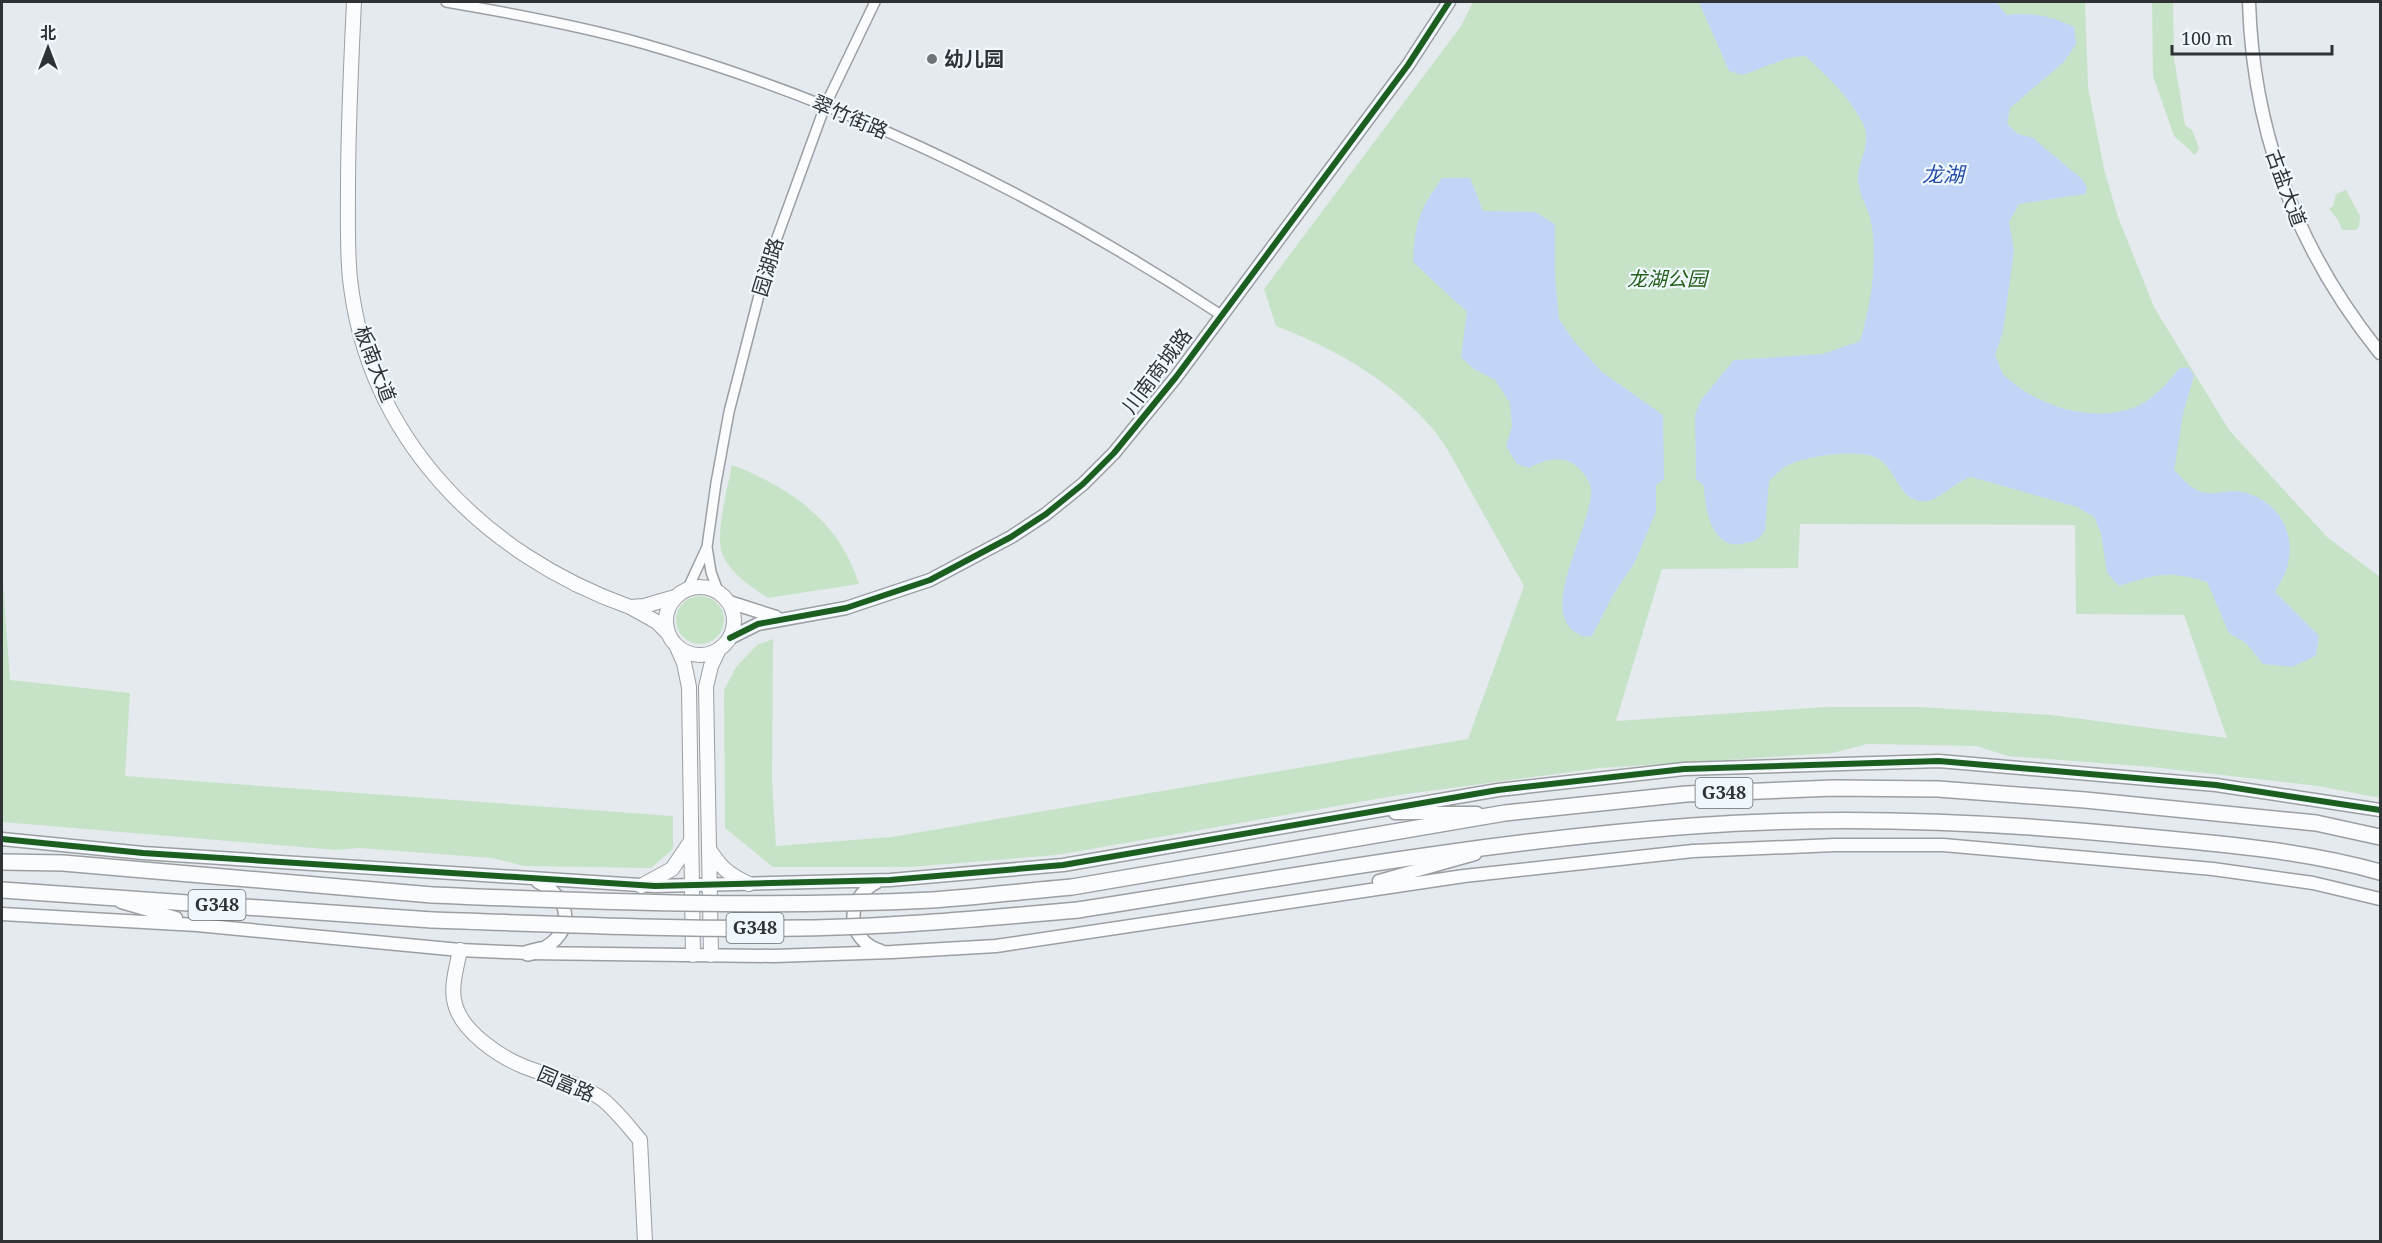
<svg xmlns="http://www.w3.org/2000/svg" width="2382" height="1243" font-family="'Noto Serif','Noto Sans SC',serif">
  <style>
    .green { fill: #c7e3c7; fill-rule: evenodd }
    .water { fill: #c2d5f7 }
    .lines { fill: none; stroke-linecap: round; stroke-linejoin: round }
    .minor-casing { stroke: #9b9fa3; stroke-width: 12 }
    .tertiary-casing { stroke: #9b9fa3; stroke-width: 15 }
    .secondary-casing { stroke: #9b9fa3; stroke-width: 16 }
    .trunk-casing { stroke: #9b9fa3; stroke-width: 18 }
    .minor { stroke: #fbfcfd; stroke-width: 9 }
    .tertiary { stroke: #fbfcfd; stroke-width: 12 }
    .secondary { stroke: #fbfcfd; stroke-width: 14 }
    .trunk { stroke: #fbfcfd; stroke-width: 15 }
    .trunk-bridge-casing { stroke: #9b9fa3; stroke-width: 18; stroke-linecap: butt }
    .trunk-bridge { stroke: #fbfcfd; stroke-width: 15 }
    .cycleway-casing { stroke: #f0f8fe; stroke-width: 10 }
    .cycleway { stroke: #1b5e20; stroke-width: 6 }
    .poi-dot { fill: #6f7377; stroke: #f0f8fe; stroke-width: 2 }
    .labels { text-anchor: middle; stroke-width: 4.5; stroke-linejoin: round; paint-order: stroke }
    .shield { fill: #f0f8fe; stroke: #6a6e72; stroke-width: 1.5 }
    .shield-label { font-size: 18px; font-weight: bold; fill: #303336 }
    .poi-label { font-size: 20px; font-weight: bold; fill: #303336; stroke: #f0f8fe; text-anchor: start }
    .street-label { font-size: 20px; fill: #303336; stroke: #f0f8fe }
    .park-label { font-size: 20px; font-style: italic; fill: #25601b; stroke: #f0f8fe }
    .water-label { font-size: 21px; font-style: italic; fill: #254ea6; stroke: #f0f8fe }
  </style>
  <rect width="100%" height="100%" fill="#e5eaef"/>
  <path class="green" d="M1473 2H2085L2088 87 2104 169 2118 217 2154 307 2229 430 2327 537 2380 577V798L2318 786 2152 767 2008 756 1976 746 1867 744 1833 753 1600 768 1399 795 1057 855 910 867H773L725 828 724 690 736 667 757 645 773 639 772 780 776 846 891 837 1468 739 1524 586C1506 554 1488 522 1470 490 1459 470 1447 446 1432 428 1391 380 1333 348 1276 326L1264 289 1461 26ZM1800 524 2075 525 2076 614 2184 615 2227 738 2051 715 1920 707H1825L1616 721 1662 569 1798 568Z
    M2152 2H2173L2174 58 2185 125 2192 130 2199 148 2195 155 2174 136 2153 76Z
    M2346 190 2360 216 2359 227 2356 230H2342L2338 220 2329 209 2333 206 2336 194Z
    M732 465C790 487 840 522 859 584L768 598C751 587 729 572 722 553 715 534 728 486 732 465Z
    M2 569 10 680 130 693 125 776 673 816V849L651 868 524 866 492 858 359 848 337 850 2 822Z
    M676 620a24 24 0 1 1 48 0a24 24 0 1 1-48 0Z"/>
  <path class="water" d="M1699 2H1996L2007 15C2032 12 2052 16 2074 27L2076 44 2064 62 2010 108 2007 124 2018 134 2033 138 2082 179 2087 188 2085 194 2019 204 2009 222 2014 250 2003 332 1995 355C1998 361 2000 371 2005 376 2037 406 2088 422 2130 409 2152 402 2166 384 2180 368L2189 367 2194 376 2183 414 2174 470C2181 476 2187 485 2195 489 2209 498 2221 490 2235 491 2274 495 2298 529 2287 567 2285 576 2279 584 2275 592L2319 636 2316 656 2292 667 2263 664 2246 643 2229 633 2207 582C2168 570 2157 574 2119 586L2107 573 2101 533 2094 517 2077 507 1971 477C1955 482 1939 500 1927 501 1899 505 1897 468 1877 458 1858 448 1805 456 1786 466 1780 470 1774 477 1769 481L1765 530C1760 539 1755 541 1746 543 1712 553 1705 509 1704 486L1696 479 1695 415 1701 400 1734 360 1823 354 1860 341C1871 305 1877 265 1872 227 1870 209 1857 195 1858 175 1860 160 1871 141 1864 126 1851 98 1827 76 1805 56L1788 58 1743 75 1729 71Z
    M1442 178H1470L1483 211 1535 212 1555 224V276L1559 319 1573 340 1602 372 1663 415 1664 479 1656 485V512L1635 562 1613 595 1592 636C1584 638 1581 636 1575 632 1538 609 1595 520 1591 488 1589 478 1581 469 1572 463 1558 455 1542 461 1529 468L1517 464 1506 446 1512 426 1510 403 1495 380 1474 369 1461 357 1467 312 1413 262C1415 223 1419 210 1442 178Z"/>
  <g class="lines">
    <g class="minor-casing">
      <path id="minor" d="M446 2C511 13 577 25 641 43 848 102 1041 196 1221 315
        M707 547 716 483 729 412 766 268 825 106 875 2
        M688 588 707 547 711 572 718 591"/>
    </g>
    <g class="tertiary-casing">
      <path id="tertiary" d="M2249 2C2253 135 2297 250 2380 353
        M729 602 776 617
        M730 638 758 624 846 608 930 580 1011 537 1046 514 1083 484 1114 453 1176 377 1408 65 1449 2
        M1395 813H1477
        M2 839 143 853 655 886 890 880 1063 865 1498 790 1684 769 1939 761 2216 785 2380 810
        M1379 881 1475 854
        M538 882C572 898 576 933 540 950
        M877 882C844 899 846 940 881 951
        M121 902 176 918
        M2 914 197 925 460 950 528 953 774 956 892 952 996 946 1464 876 1693 851 1835 845H1943L2213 869 2313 883 2380 899"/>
    </g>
    <g class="secondary-casing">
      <path id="secondary" d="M354 2C351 64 348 126 348 188 348 218 347 249 350 279 368 439 484 555 630 607
        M666 621a34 34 0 1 1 68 0a34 34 0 1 1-68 0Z
        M668 633 657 622 630 607 644 606 675 597
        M676 645 684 663 689 687 693 955
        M709 849C720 867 729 875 749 884
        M641 886 672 869 691 841
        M460 950C457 966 450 988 455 1004 462 1032 500 1057 525 1067 551 1077 579 1083 602 1099 616 1110 628 1126 640 1140L645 1242
        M711 955 706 687 711 666 719 649"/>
    </g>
    <g class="trunk-casing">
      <path id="trunk" d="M2 862 63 863 432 895
        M1072 887 1505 813 1686 794 1833 788 1938 789 2085 800 2316 823 2380 837
        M2 890 432 920
        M1078 910C1282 878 1486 841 1692 826 1837 815 1982 821 2126 835 2212 843 2298 849 2380 872
        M528 953 540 950"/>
    </g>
    <use href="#minor" class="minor"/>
    <use href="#tertiary" class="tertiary"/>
    <use href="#secondary" class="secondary"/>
    <use href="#trunk" class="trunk"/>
    <g class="trunk-bridge-casing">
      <path id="trunk-bridge" d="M432 895C599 902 765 908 932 900 978 897 1025 891 1072 887
        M432 920C555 924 678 930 801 928 893 927 986 918 1078 910"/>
    </g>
    <use href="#trunk-bridge" class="trunk-bridge"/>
    <g class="cycleway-casing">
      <path id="cycleway" d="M730 638 758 624 846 608 930 580 1011 537 1046 514 1083 484 1114 453 1176 377 1408 65 1449 2
        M2 839 143 853 655 886 890 880 1063 865 1498 790 1684 769 1939 761 2216 785 2380 810"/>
    </g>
    <use href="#cycleway" class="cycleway"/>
  </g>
  <circle class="poi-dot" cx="932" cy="59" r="6"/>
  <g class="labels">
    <g class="shield">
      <rect x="1695.5" y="778" width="57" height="30" rx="4.5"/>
      <rect x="188.5" y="890" width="57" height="30" rx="4.5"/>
      <rect x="726.5" y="913" width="57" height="30" rx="4.5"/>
    </g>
    <g class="shield-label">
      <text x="1724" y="799">G348</text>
      <text x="217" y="911">G348</text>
      <text x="755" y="934">G348</text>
    </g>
    <g class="poi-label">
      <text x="944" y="66">幼儿园</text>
    </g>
    <g class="street-label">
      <text transform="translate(850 117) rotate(23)" y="7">翠竹街路</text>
      <text transform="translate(2286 188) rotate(70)" y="7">古盐大道</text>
      <text transform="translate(768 267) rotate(-73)" y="7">园湖路</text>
      <text transform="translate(375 364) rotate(69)" y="7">板南大道</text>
      <text transform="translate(1157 371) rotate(-53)" y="7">川南商城路</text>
      <text transform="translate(566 1084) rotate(23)" y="7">园富路</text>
    </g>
    <g class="park-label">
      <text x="1667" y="286">龙湖公园</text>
    </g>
    <g class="water-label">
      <text x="1943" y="182">龙湖</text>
    </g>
  </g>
  <rect width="2382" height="1243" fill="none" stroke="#303336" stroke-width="6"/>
  <g transform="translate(48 48)" stroke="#f0f8fe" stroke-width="4.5" paint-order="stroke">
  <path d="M0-4.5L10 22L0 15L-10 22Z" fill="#303336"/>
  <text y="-9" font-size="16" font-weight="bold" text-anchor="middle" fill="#303336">北</text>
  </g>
  <path d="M2172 45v9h160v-9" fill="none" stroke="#303336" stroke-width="3"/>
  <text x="2181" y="45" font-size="18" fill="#303336" stroke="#f0f8fe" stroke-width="4.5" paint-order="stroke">100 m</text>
</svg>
